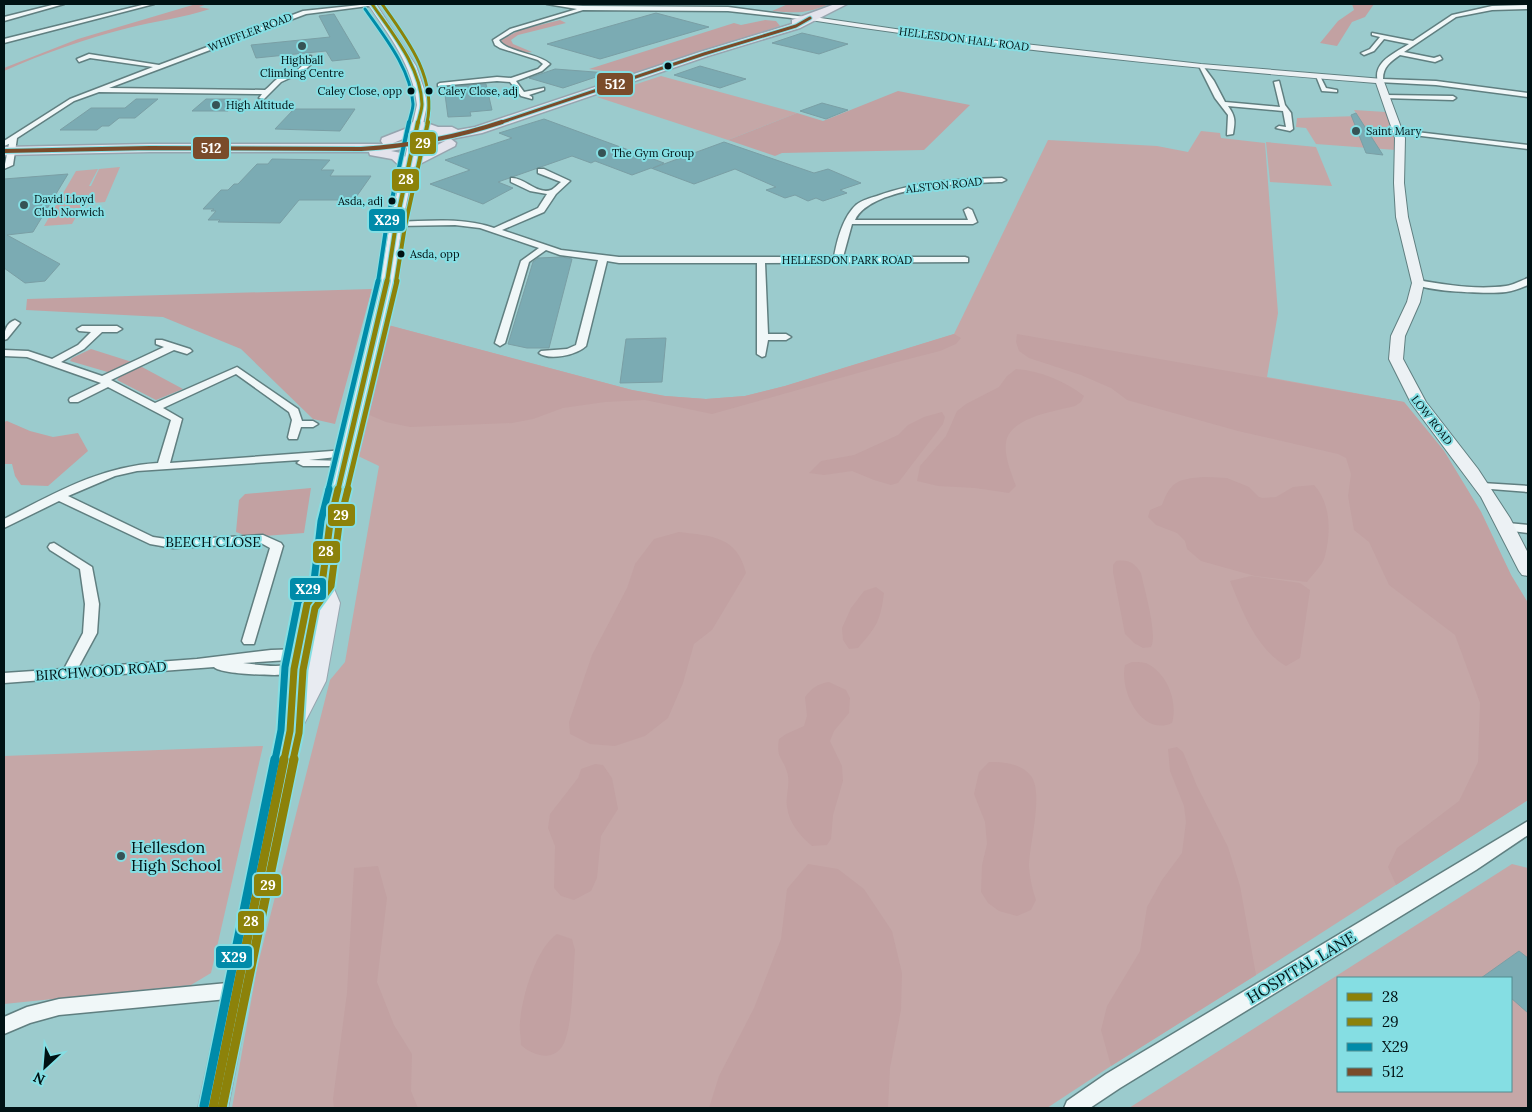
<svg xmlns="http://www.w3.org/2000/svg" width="1532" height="1112" font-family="Lora,serif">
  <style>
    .green { fill: #c5a7a7; fill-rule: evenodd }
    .forest { fill: #c2a1a2 }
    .building { fill: #7babb3; stroke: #7a9fa5 }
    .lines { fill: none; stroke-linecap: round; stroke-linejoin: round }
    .street-casing { stroke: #607f80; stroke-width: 3 }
    .secondary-casing { stroke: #607f80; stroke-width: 2 }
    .primary-casing { stroke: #96a5af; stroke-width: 2 }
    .highway-casing { stroke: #96a5af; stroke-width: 3 }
    .street { fill: #f0f7f8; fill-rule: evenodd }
    .secondary { fill: #ecf1f4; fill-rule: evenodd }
    .primary { fill: #e8ebf1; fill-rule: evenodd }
    .highway { fill: #e3e3ec; fill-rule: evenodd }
    .bus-1-far4-casing { stroke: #85dee3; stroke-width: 5 }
    .bus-1-far3-casing { stroke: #85dee3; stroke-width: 6 }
    .bus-1-far2-casing { stroke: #85dee3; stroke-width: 8 }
    .bus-1-far1-casing { stroke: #85dee3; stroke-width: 11 }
    .bus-1-casing { stroke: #85dee3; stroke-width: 12 }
    .bus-2-far4-casing { stroke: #85dee3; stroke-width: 5 }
    .bus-2-far3-casing { stroke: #85dee3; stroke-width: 6 }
    .bus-2-far2-casing { stroke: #85dee3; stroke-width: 8 }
    .bus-2-far1-casing { stroke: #85dee3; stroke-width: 11 }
    .bus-2-casing { stroke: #85dee3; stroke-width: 12 }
    .bus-3-far4-casing { stroke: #85dee3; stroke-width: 5 }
    .bus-3-far3-casing { stroke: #85dee3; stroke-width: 6 }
    .bus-3-far2-casing { stroke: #85dee3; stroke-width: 8 }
    .bus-3-far1-casing { stroke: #85dee3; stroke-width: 11 }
    .bus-3-casing { stroke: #85dee3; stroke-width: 12 }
    .bus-4-far1-casing { stroke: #85dee3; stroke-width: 5 }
    .bus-4-casing { stroke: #85dee3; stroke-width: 6 }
    .bus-1-far4 { stroke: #8c820a; stroke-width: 3 }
    .bus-1-far3 { stroke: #8c820a; stroke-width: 4 }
    .bus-1-far2 { stroke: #8c820a; stroke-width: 5 }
    .bus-1-far1 { stroke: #8c820a; stroke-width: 7 }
    .bus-1 { stroke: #8c820a; stroke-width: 9 }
    .bus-2-far4 { stroke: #8c820a; stroke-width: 3 }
    .bus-2-far3 { stroke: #8c820a; stroke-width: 4 }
    .bus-2-far2 { stroke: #8c820a; stroke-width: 5 }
    .bus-2-far1 { stroke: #8c820a; stroke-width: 7 }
    .bus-2 { stroke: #8c820a; stroke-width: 9 }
    .bus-3-far4 { stroke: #008ba9; stroke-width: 3 }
    .bus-3-far3 { stroke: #008ba9; stroke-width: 4 }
    .bus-3-far2 { stroke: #008ba9; stroke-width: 5 }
    .bus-3-far1 { stroke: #008ba9; stroke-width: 7 }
    .bus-3 { stroke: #008ba9; stroke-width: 9 }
    .bus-4-far1 { stroke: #7a4b2a; stroke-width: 3 }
    .bus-4 { stroke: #7a4b2a; stroke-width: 4 }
    .poi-dot { fill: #365355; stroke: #85dee3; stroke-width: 2 }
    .bus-dot { fill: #001214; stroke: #85dee3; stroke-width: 2 }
    .labels { text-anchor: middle; stroke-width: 4; stroke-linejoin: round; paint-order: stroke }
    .far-street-label { font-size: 11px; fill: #001214; stroke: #85dee3 }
    .far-poi-label { font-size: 11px; fill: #001214; stroke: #85dee3; text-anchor: start }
    .far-bus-label { font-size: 11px; fill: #001214; stroke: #85dee3; text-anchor: end }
    .street-label { font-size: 14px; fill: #001214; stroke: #85dee3 }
    .near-poi-label { font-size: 16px; fill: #001214; stroke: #85dee3; text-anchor: start }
    .near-street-label { font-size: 16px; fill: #001214; stroke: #85dee3 }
    .line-badge { stroke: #85dee3; stroke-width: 2 }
    .badge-label { font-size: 14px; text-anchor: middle; font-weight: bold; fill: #fff }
  </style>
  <rect width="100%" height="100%" fill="#9bcbcd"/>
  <path class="green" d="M661 76 797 113 728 140 597 97Z
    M1354 110 1386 112 1395 138 1396 150 1316 144 1306 128 1296 127 1297 118 1358 116Z
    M1201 131 1220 133 1221 138 1265 143 1278 313 1267 377 1404 402 1444 451 1481 512 1511 575 1528 603V800L1256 975 1111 1066 1047 1108H232L257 968 330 680 345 662 379 466 358 456 384 324 632 390 665 396 706 399 745 396 785 386 954 334 1048 140 1157 146 1188 152Z
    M1266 142 1316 147 1332 186 1270 182Z
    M120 167 105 202 83 204 72 224 44 226 76 171 98 169 89 186H91L99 169Z
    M263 746 211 973 191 985 4 1004V756Z
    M1512 864 1528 868V1108H1129ZM1338 978H1511V1091H1338Z"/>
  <path class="forest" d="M196 4H207L199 7 210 9C183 18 156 21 128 28 85 39 44 53 4 71V68L78 39Z
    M788 4H829C807 14 796 13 772 11Z
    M1352 4H1374L1365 17 1352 22 1337 46 1320 43 1338 21 1354 10Z
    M560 20 566 23 518 35 511 40 513 44 532 52C522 54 505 49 501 40L520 30Z
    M765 20 776 21 780 26 632 75 589 69 734 23 741 25Z
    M898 91 970 105 924 150 782 153 775 156 728 140 797 113 823 121Z
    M372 289 335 424 313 419 241 349 163 317 26 310 27 299Z
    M384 324 632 390 665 396 706 399 745 396 785 386 954 334 961 338 956 344 940 351 897 362 712 414 645 400 605 402 563 408 533 419 512 423 410 427 386 422 367 414Z
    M1017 334 1404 402 1444 451 1481 512 1511 575 1528 603V800L1396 885 1388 867 1397 848 1459 801 1478 762 1480 703 1455 635 1389 585 1369 542 1354 530 1348 496 1351 474 1346 458 1338 454 1238 431 1127 400 1111 388 1081 375 1029 358 1019 351 1016 342Z
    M91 349 132 362 111 373 70 361 72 358Z
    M139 367H142L183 389 156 400 117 380 121 375Z
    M1016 369C1041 371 1065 381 1084 396L1081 402 1075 406C1055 411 1008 418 1006 443 1004 457 1012 474 1016 486L1009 493 975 488 938 486 917 481 920 466 946 436 957 411 966 404 999 387 1007 376Z
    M942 412 945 417 943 424 898 483 891 485 874 480 852 471 824 475 809 473 821 461 854 455 898 435 908 425 924 417Z
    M7 421 30 431 53 437 78 433 88 451 48 486 21 485 15 476 12 464H4V422Z
    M1205 477 1227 478 1249 487 1259 497 1263 498 1276 497 1293 487 1314 485C1331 503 1331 533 1325 556 1323 565 1312 575 1307 582L1255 576 1201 561 1187 549 1185 541 1177 533 1156 525 1148 517 1150 510 1162 505C1171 479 1181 479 1205 477Z
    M311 488 304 533 249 537 236 532 239 500 245 494Z
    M679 532C712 536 737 536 746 573L712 630 694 644 683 683 668 718 645 736 615 746 590 744 570 734 569 722 592 655 627 588 635 564 654 539Z
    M1116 561C1128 559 1135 563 1141 573 1144 588 1158 635 1151 647L1143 648 1134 643 1125 634 1113 572V565Z
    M1251 576 1300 583 1310 590 1300 658 1286 666C1256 648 1243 613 1230 581Z
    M876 587 884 593C880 622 877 626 858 648L849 649 843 640 842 628 851 608 864 591Z
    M1132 662C1137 662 1144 662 1148 664 1168 675 1178 702 1172 723 1141 737 1119 690 1125 665Z
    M829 682 846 690 850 698 849 713 834 731 830 741 842 766 843 781 833 815 831 839 827 845 812 846C800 836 789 823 787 807 785 796 791 784 787 772 782 756 776 758 779 739L786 734 804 726 807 716 805 697C812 688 817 684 829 682Z
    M1177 747 1183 752 1197 786 1228 847 1240 886 1256 975 1111 1066 1101 1030 1107 1006 1140 951 1147 907 1162 880 1182 853 1186 822 1184 806 1170 771 1168 749Z
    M989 762C1003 762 1021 763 1031 776 1044 793 1029 845 1029 867 1030 878 1032 889 1036 900L1031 910 1017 916 999 911 988 903 981 892 982 865 987 844 985 822 974 794 979 772Z
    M595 764 603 765 612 778 618 809 601 836 597 878 591 891 574 900 561 896 554 888 555 846 548 828 550 814 578 778 581 769Z
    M808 864 838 869 864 889 892 931 902 973 901 1010 890 1068 888 1108H709L719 1076 754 1008 781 939 787 889Z
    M378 866 387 898 377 982 394 1025 412 1054 411 1091 418 1108H334L333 1099 347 993 354 868Z
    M557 934 572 939 575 950C573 974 573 1023 564 1043 555 1063 533 1056 521 1045 521 1037 519 1029 520 1022 522 997 536 948 557 934Z"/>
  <path class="building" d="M656 13 709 27 600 59 547 44Z
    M334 14 360 58 332 61 326 51 256 58 251 45 330 37 319 16Z
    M802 33 824 38 848 44 819 54 772 43Z
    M700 66 746 79 720 88 674 75Z
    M555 69 608 73 563 88 529 78Z
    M486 84 492 110 470 112 471 116 448 117 444 87Z
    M136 99H158L135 118H119L109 126H102L97 130H60L91 108H125Z
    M206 99H241L228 111H192Z
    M822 103 848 110 826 119 800 111Z
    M294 109H355L340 131 275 129Z
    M1356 113 1383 155 1366 153 1351 115Z
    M544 119 664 163 653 168 724 142 814 173 828 169 861 183 840 190 847 193 823 201 816 198 808 201 795 195 785 198 766 190 776 187 735 169 694 184 651 168 632 175 595 161 591 163 572 156 498 182 513 188 483 204 430 184 470 170 445 160 512 138 499 133Z
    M272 159 330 160 321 170H334L330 176H371L354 200H299L280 223 218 222 220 220H208L216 211H211L214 209H203L221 190H228L234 184H238L257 164H268Z
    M68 174 33 232 7 235 60 264 45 281 25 283 4 268V179Z
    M562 257 572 259 549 348H527L508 344 533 262 538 258Z
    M666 338 662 382 620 383 626 339Z
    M1519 951 1528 958V1013L1511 998V978H1481Z"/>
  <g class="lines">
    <g class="street-casing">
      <path id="street" d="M56 4H64L4 21V17Z
        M146 4H154L4 43V39Z
        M370 4 376 5 306 14 109 88 265 90C269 87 273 82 277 79 292 70 301 74 307 56H311V64L303 72 281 82 264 99 259 98 262 94 99 92 74 101 17 138 13 165 4 169 9 144 4 146V141L70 99 153 67 90 58 79 62 77 59 89 54 159 65 303 11Z
        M547 4 583 6 728 7 813 18 810 20 728 11 583 10 514 31 499 40C505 52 538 53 550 64L542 71 516 81 524 92 544 88V90L529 95 532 97V99L521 96 510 82 497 81 438 86V84L440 83 497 77 511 78 538 69 543 64 538 60 500 48 495 45 493 40 510 29 577 9Z
        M1528 5V9L1492 10 1456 17 1404 52 1434 58 1440 56 1442 59 1435 62 1400 55C1390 62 1383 67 1383 79L1436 81 1528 93V97L1436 85 1378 82C1372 62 1395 53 1409 44L1384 39 1374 51 1364 55 1361 53 1370 49 1380 37 1372 35V33L1413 41 1452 15 1492 6Z
        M1199 66H1203L1214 81 1225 102 1280 107 1274 82 1279 81 1285 105 1291 113 1293 129 1290 131 1276 128 1279 126 1286 127 1283 111 1228 106C1236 117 1235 122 1233 134L1227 135 1228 115 1215 98Z
        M1316 76H1320L1326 88 1337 90V92L1322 91Z
        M1385 95 1453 96 1456 98 1453 100 1383 98 1382 97Z
        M1399 130 1528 145V149L1397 133V131Z
        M538 169H544L570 181 556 194 544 212 502 230 561 250 619 257H834C837 240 843 217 856 205 862 200 870 198 877 196 918 181 960 179 1002 178L1006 180 1002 182C967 183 872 185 855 220H968L964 210 968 208 972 210 977 222 973 224H852L843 257H965L968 258V262L765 263 768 334H786L791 337 786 340H768L765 356 762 357 757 354V263H619L607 261 586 346C577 355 549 361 539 353L541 351 567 349 576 345 598 260 560 255 546 250 529 262 505 343 500 346 495 343 521 261 539 248 480 228 455 225 396 226 392 224 396 222C428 221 463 217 494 228L538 208 547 194 530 191 511 182V178C524 177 537 195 551 190 554 189 558 184 561 182L538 173Z
        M1528 278V285C1521 288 1514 291 1506 292 1490 294 1425 292 1414 283L1418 280C1446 285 1477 290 1506 286 1514 285 1520 281 1528 278Z
        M15 320 20 323 7 339 4 340C4 332 6 323 15 320Z
        M82 326H117L122 329 117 332H102L84 349 61 362 102 376 164 347 156 344V340H162L190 349 192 351 187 354 174 350 111 380 155 403 237 367 298 409 302 421H313L318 424 313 427H301L297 439H289L288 437 292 420 289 412 236 374 163 408 182 419 170 463 346 450 352 453 346 456 309 460 347 461 349 463 343 466H303L297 463 300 460 137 471 115 476 68 496 153 537 173 540 263 535 281 543 283 546 254 644H244L242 641 270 548 261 543 173 548 150 544 59 501 4 528V519C56 493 98 467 158 463L171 420 108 387 78 402H70L69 400 70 398 101 383 27 357 4 356V350L28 351 52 359 78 345 91 332 79 331 77 329Z
        M1482 483 1528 486V492L1478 488 1476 486 1478 484Z
        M1508 523 1528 525V533L1504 530 1502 527Z
        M54 543 92 567 99 604 97 633 78 668 197 659 271 650 303 649 308 651 310 654 308 657 303 659 243 663C259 665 278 668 294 664 304 661 314 654 324 657L326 660 324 663C314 667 304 672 294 674 282 676 221 675 214 667L4 683V673L64 669 83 633 85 604 80 569 50 550 48 547 50 544Z
        M1528 821V835L1476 870 1120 1088 1090 1108H1064L1067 1101 1106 1074Z
        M238 982 244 984 247 990 244 996 238 998 59 1015 30 1023 4 1034V1017L27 1007 59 999Z"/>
    </g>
    <g class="secondary-casing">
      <path id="secondary" d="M807 16 909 31 1201 64 1383 79 1405 138 1404 183 1408 217 1424 283 1420 302 1405 336 1403 359 1426 402 1478 469 1510 518 1528 553V576L1522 575 1519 571 1481 497 1411 403 1389 359 1391 336 1407 302 1412 283 1396 217 1394 183 1395 138 1376 83C1187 68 998 49 810 20H807Z"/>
    </g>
    <g class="primary-casing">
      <path id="primary" d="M368 4H376L416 66 425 92 427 105 402 224 394 283 339 523 332 584 340 603 326 681 301 730 228 1108H198L279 731 284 669 297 604 312 583 321 523 380 283 390 224 417 105C413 66 389 35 368 4ZM319 601 320 603 304 682 317 605Z"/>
    </g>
    <g class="highway-casing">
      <path id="highway" d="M835 4H847L800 28 708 56 482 133 451 139 456 143 455 146 408 170 403 169 392 159 370 155 369 152H150L4 155V147L150 144H383L381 141 382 138 405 129 414 121 418 120 438 127H452L458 130 475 127 700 52 792 24V20ZM420 129 437 135 393 143 413 135ZM445 141 409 160 401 153 391 151Z"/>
    </g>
    <use href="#street" class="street"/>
    <use href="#secondary" class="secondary"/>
    <use href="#primary" class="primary"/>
    <use href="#highway" class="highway"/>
    <g class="bus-1-far4-casing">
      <path id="bus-1-far4" d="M372 4C392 33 421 67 422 104 422 110 419 117 418 123"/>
    </g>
    <g class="bus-1-far3-casing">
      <path id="bus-1-far3" d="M387 282 396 224 418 122"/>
    </g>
    <g class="bus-1-far2-casing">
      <path id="bus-1-far2" d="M338 490 387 281"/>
    </g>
    <g class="bus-1-far1-casing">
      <path id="bus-1-far1" d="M284 760 290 731 294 669 307 604 322 584 330 523 338 489"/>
    </g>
    <g class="bus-1-casing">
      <path id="bus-1" d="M213 1108 284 759"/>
    </g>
    <g class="bus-2-far4-casing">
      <path id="bus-2-far4" d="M382 4C407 39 437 78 427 123"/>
    </g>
    <g class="bus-2-far3-casing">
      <path id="bus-2-far3" d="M396 282 405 226 428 122"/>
    </g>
    <g class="bus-2-far2-casing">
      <path id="bus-2-far2" d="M347 490 397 281"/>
    </g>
    <g class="bus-2-far1-casing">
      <path id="bus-2-far1" d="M293 760 299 733 303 670 315 608 331 586 339 525 348 489"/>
    </g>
    <g class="bus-2-casing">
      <path id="bus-2" d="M222 1108 294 759"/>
    </g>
    <g class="bus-3-far4-casing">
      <path id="bus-3-far4" d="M365 9C384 36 411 69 413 104 413 110 410 117 409 123"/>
    </g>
    <g class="bus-3-far3-casing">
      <path id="bus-3-far3" d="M378 282 387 222 409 122"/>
    </g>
    <g class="bus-3-far2-casing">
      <path id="bus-3-far2" d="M328 490 378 281"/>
    </g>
    <g class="bus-3-far1-casing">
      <path id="bus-3-far1" d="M275 760 281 730 285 667 298 602 314 581 321 521 329 489"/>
    </g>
    <g class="bus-3-casing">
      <path id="bus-3" d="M204 1106 275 759"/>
    </g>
    <g class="bus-4-far1-casing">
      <path id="bus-4-far1" d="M499 123 704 54 796 26 810 18"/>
    </g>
    <g class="bus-4-casing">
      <path id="bus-4" d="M4 151 150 148 361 149C409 146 457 137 502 122"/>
    </g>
    <use href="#bus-1-far4" class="bus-1-far4"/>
    <use href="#bus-1-far3" class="bus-1-far3"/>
    <use href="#bus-1-far2" class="bus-1-far2"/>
    <use href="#bus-1-far1" class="bus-1-far1"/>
    <use href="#bus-1" class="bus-1"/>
    <use href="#bus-2-far4" class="bus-2-far4"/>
    <use href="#bus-2-far3" class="bus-2-far3"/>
    <use href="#bus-2-far2" class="bus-2-far2"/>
    <use href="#bus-2-far1" class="bus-2-far1"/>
    <use href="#bus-2" class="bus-2"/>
    <use href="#bus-3-far4" class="bus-3-far4"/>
    <use href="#bus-3-far3" class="bus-3-far3"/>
    <use href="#bus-3-far2" class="bus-3-far2"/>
    <use href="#bus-3-far1" class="bus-3-far1"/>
    <use href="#bus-3" class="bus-3"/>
    <use href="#bus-4-far1" class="bus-4-far1"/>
    <use href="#bus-4" class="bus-4"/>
  </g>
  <g class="poi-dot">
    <circle cx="302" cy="46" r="5"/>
    <circle cx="216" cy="105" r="5"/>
    <circle cx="1356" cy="131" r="5"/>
    <circle cx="602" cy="153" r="5"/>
    <circle cx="24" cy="205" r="5"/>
    <circle cx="121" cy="856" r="5"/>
  </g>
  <g class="bus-dot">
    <circle cx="668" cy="66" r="4.5"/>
    <circle cx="411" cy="91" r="4.5"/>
    <circle cx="429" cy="91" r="4.5"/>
    <circle cx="392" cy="201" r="4.5"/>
    <circle cx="401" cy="254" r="4.5"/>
  </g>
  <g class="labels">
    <g class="far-street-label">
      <text transform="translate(250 32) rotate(-21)" y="4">WHIFFLER ROAD</text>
      <text transform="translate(964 39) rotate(7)" y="4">HELLESDON HALL ROAD</text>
      <text transform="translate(944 185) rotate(-6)" y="4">ALSTON ROAD</text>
      <text x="847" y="264">HELLESDON PARK ROAD</text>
      <text transform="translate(1432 420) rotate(52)" y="4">LOW ROAD</text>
    </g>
    <g class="far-poi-label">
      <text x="302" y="64" text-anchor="middle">Highball<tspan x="302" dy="13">Climbing Centre</tspan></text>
      <text x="226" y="109">High Altitude</text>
      <text x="1366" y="135">Saint Mary</text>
      <text x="612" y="157">The Gym Group</text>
      <text x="34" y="203">David Lloyd<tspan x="34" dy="13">Club Norwich</tspan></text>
    </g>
    <g class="far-bus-label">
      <text x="402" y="95">Caley Close, opp</text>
      <text x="438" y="95" text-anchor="start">Caley Close, adj</text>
      <text x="383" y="205">Asda, adj</text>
      <text x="410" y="258" text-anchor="start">Asda, opp</text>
    </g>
    <g class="street-label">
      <text x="213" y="547">BEECH CLOSE</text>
      <text transform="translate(101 671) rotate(-4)" y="5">BIRCHWOOD ROAD</text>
    </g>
    <g class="near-poi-label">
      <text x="131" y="853">Hellesdon<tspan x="131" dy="18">High School</tspan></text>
    </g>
    <g class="near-street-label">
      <text transform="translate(1301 967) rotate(-31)" y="6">HOSPITAL LANE</text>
    </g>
  </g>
  <g class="line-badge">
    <rect x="596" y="72" width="38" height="24" rx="5" fill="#7a4b2a"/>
    <rect x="409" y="131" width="28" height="24" rx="5" fill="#8c820a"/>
    <rect x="192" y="136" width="38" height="24" rx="5" fill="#7a4b2a"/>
    <rect x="391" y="168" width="29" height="24" rx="5" fill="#8c820a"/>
    <rect x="368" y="208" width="38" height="24" rx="5" fill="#008ba9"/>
    <rect x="327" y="503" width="29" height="24" rx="5" fill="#8c820a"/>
    <rect x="312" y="540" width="29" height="24" rx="5" fill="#8c820a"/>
    <rect x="289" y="577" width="38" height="24" rx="5" fill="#008ba9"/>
    <rect x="253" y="873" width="29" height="24" rx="5" fill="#8c820a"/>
    <rect x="237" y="910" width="28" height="24" rx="5" fill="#8c820a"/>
    <rect x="215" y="945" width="38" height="24" rx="5" fill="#008ba9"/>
  </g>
  <g class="badge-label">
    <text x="615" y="89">512</text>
    <text x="423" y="148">29</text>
    <text x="211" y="153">512</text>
    <text x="406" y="184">28</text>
    <text x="387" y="225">X29</text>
    <text x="341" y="520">29</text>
    <text x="326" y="556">28</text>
    <text x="308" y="594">X29</text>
    <text x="268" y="890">29</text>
    <text x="251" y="926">28</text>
    <text x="234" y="962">X29</text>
  </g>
  <rect width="1532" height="1112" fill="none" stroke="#001214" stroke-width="10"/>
  <rect x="1337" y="977" width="175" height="115" fill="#85dee3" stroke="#508c90"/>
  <rect x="1347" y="993" width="25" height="8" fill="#8c820a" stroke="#508c90"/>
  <text x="1382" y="1002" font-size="15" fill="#001214">28</text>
  <rect x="1347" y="1018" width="25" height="8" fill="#8c820a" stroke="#508c90"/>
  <text x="1382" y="1027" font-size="15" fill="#001214">29</text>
  <rect x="1347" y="1043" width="25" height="8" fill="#008ba9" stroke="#508c90"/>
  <text x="1382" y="1052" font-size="15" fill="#001214">X29</text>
  <rect x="1347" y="1068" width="25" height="8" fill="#7a4b2a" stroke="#508c90"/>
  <text x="1382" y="1077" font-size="15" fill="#001214">512</text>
  <g transform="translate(45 1067) rotate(206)" stroke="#85dee3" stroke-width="4" paint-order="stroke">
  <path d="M0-4L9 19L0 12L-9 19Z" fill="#001214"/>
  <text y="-8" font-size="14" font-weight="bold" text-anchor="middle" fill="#001214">N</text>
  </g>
</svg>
